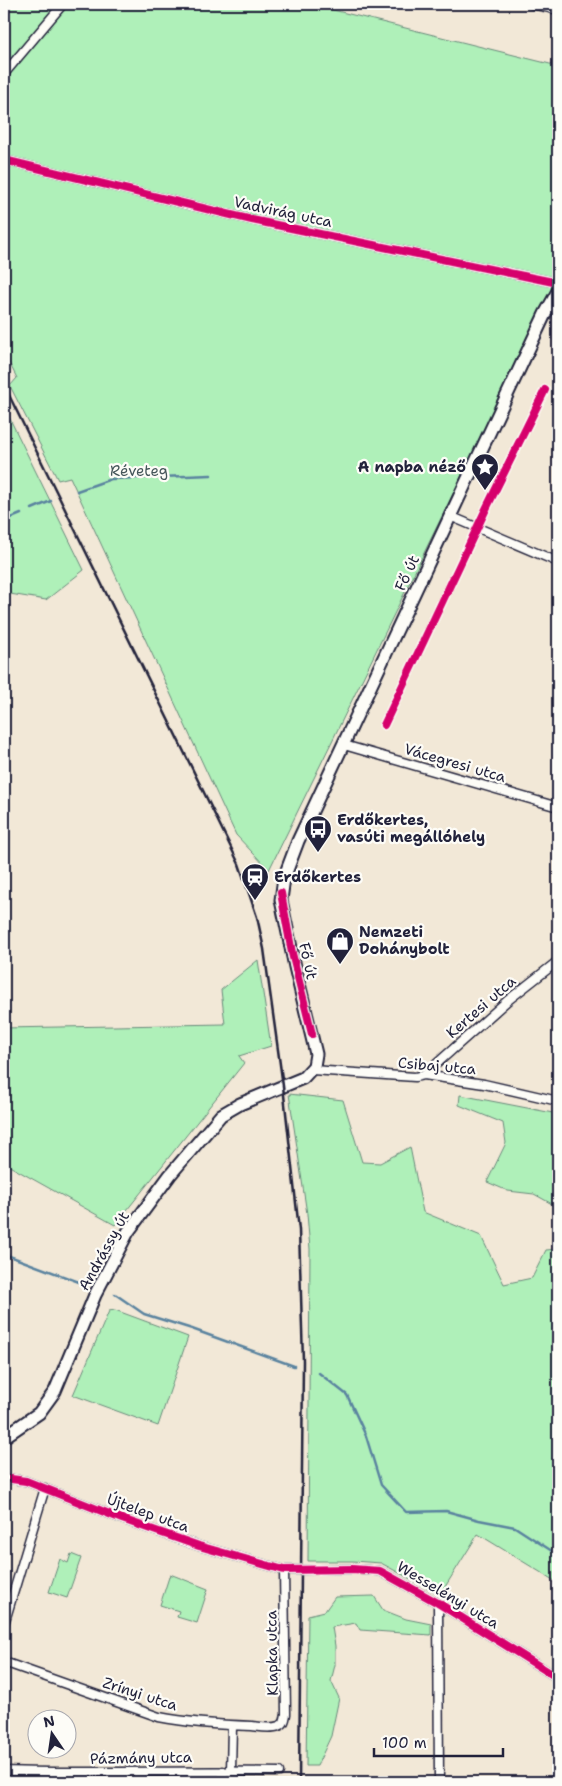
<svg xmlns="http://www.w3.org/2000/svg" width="562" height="1786" font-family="'Shantell Sans',sans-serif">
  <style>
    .green { fill: #aff0b9; stroke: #68897a }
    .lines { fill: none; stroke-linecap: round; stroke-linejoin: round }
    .stream { stroke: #5a839f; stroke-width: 2.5 }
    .street-casing { stroke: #22223b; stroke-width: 11 }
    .secondary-casing { stroke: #22223b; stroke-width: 15 }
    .street { stroke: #fdfcf7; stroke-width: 8 }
    .secondary { stroke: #fdfcf7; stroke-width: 11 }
    .rail { stroke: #22223b; stroke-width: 2.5 }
    .cycleway-casing { stroke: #fdfcf7; stroke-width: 11 }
    .cycleway { stroke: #d6006c; stroke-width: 8 }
    .labels { text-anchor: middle; stroke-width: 4.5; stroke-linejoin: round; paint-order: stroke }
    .street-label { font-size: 15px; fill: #22223b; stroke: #fdfcf7 }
    .poi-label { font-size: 15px; font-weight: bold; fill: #22223b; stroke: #fdfcf7; text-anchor: start }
    .park-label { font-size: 15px; fill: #45565a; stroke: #fdfcf7 }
  </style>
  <rect width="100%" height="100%" fill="#f2e8d7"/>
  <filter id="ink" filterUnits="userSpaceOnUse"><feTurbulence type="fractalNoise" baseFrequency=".02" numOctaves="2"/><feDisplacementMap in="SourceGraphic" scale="10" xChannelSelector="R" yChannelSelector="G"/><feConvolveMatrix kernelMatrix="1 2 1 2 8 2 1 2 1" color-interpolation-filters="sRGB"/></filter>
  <g filter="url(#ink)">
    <path class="green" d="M4 4H309L558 66V279L269 870 236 835 70 477 58 480 10 386 17 378 4 353Z
      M9 417 84 570 46 600 4 593V423Z
      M258 960 271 1046 239 1056 244 1063 115 1225 4 1163V1028L225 1024 221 990Z
      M289 1094 343 1100 362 1162 380 1163 410 1147 423 1212 481 1236 504 1284 532 1278 546 1250 558 1249V1583L478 1534 440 1595 381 1563 353 1561H308L310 1249 307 1214Z
      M460 1095 558 1114V1186L552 1204 534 1194 508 1191 487 1182 506 1143 503 1123 459 1105Z
      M115 1310 188 1337 158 1426 73 1395 109 1311Z
      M71 1554 81 1558 67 1598 49 1592 60 1559 68 1563Z
      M170 1574 208 1589 197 1623 177 1617 179 1611 160 1605Z
      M374 1596 383 1610 406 1619 431 1624V1635L360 1630 356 1623 332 1627 335 1646V1665L331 1681 339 1698 331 1736 317 1766H306L308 1615 325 1611 335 1597Z"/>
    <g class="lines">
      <path class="stream" d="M77 491 111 479 211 475
        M32 509 51 501
        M4 521 21 514
        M4 1254 87 1285
        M115 1294 144 1314 192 1329 294 1366
        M319 1373 347 1395 366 1436 381 1485 406 1512 446 1511 479 1520 515 1527 558 1555"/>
      <g class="street-casing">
        <path id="street" d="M531 4 558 10
          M4 74 63 4
          M4 160 252 220 558 283
          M450 516 558 562
          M344 745 558 807
          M312 1070 415 1077 424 1075 484 1084 558 1101
          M424 1075 507 1001 558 961
          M4 1478 26 1481 122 1519 199 1546 284 1570 352 1569 380 1571 438 1603 558 1678
          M438 1603 439 1782
          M4 1624 45 1488
          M4 1662 159 1717C190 1723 221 1725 252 1726 261 1727 271 1729 279 1726 285 1724 285 1719 286 1714L284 1570
          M4 1771C95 1774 187 1770 279 1772
          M231 1771 232 1726
          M223 1782V1771"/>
      </g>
      <g class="secondary-casing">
        <path id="secondary" d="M4 1437 39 1413 55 1391 95 1295 128 1232 170 1175 221 1115 240 1104 303 1078 314 1066 316 1054 295 967 281 900 284 878 298 841 545 314 558 291"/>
      </g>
      <use href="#street" class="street"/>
      <use href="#secondary" class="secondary"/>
      <path class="rail" d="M4 385 239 864 257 917 264 949 283 1086 299 1230 303 1361 299 1782"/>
      <g class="cycleway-casing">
        <path id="cycleway" d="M4 160 252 220 558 283
          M384 725 486 509 545 390
          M281 893 292 953 312 1034
          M4 1478 26 1481 122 1519 199 1546 284 1570 352 1569 380 1571 438 1603 558 1678"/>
      </g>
      <use href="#cycleway" class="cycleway"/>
    </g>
  </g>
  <defs>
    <g id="sight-pin" transform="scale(1.4375)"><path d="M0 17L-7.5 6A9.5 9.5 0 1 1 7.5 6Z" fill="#22223b" stroke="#fdfcf7"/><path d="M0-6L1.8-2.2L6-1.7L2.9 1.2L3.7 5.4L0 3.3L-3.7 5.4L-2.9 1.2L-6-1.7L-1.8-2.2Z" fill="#fff"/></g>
    <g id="bus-pin" transform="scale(1.4375)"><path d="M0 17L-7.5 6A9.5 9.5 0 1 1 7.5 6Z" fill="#22223b" stroke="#fdfcf7"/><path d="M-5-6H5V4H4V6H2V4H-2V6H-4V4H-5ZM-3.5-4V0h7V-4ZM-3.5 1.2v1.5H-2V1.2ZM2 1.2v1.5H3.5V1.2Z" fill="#fff"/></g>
    <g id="station-pin" transform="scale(1.4375)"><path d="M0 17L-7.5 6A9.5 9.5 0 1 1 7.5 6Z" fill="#22223b" stroke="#fdfcf7"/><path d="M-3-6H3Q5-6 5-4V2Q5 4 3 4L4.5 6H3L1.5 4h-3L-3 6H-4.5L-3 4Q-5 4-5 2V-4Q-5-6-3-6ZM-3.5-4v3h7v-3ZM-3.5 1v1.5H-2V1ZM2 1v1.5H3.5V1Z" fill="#fff"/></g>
    <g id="shop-pin" transform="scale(1.4375)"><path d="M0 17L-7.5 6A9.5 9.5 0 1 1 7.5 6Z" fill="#22223b" stroke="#fdfcf7"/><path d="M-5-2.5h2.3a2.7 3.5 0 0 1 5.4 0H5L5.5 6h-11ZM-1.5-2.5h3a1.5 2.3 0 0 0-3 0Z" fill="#fff"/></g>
  </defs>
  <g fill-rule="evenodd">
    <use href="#sight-pin" x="485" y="467"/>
    <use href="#bus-pin" x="318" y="829"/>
    <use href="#station-pin" x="255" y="877"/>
    <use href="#shop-pin" x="340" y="941"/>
  </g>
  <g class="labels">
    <g class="street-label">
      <text transform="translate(283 212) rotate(12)" y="5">Vadvirág utca</text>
      <text transform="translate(407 573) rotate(-65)" y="5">Fő út</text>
      <text transform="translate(455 763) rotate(16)" y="5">Vácegresi utca</text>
      <text transform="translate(308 961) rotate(77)" y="5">Fő út</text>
      <text transform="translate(481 1007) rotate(-41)" y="5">Kertesi utca</text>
      <text transform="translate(437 1066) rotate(5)" y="5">Csibaj utca</text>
      <text transform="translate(104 1251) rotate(-61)" y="5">Andrássy út</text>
      <text transform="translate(148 1513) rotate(20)" y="5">Újtelep utca</text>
      <text transform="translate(448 1595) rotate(31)" y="5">Wesselényi utca</text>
      <text transform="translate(272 1653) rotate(-91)" y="5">Klapka utca</text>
      <text transform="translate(140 1694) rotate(18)" y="5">Zrínyi utca</text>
      <text transform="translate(141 1758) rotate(-1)" y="5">Pázmány utca</text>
    </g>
    <g class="poi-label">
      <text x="466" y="472" text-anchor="end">A napba néző</text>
      <text x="337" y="825">Erdőkertes,<tspan x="337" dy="17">vasúti megállóhely</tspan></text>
      <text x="274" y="882">Erdőkertes</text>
      <text x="359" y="937">Nemzeti<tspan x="359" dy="17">Dohánybolt</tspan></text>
    </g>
    <g class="park-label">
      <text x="139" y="476">Réveteg</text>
    </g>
  </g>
  <rect width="562" height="1786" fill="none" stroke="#fdfcf7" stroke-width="20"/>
  <rect x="10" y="10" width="542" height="1766" fill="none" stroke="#22223b" stroke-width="2" filter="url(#ink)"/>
  <g transform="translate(52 1734) rotate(347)"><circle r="24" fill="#fdfcf7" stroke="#a5a5ac"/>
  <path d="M0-4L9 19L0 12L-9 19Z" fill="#22223b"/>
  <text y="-8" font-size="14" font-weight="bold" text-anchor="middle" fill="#22223b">N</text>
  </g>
  <path d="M374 1748v8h129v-8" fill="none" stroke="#22223b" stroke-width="2.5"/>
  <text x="382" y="1748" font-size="15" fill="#22223b" stroke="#fdfcf7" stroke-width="4" paint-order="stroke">100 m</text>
</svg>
